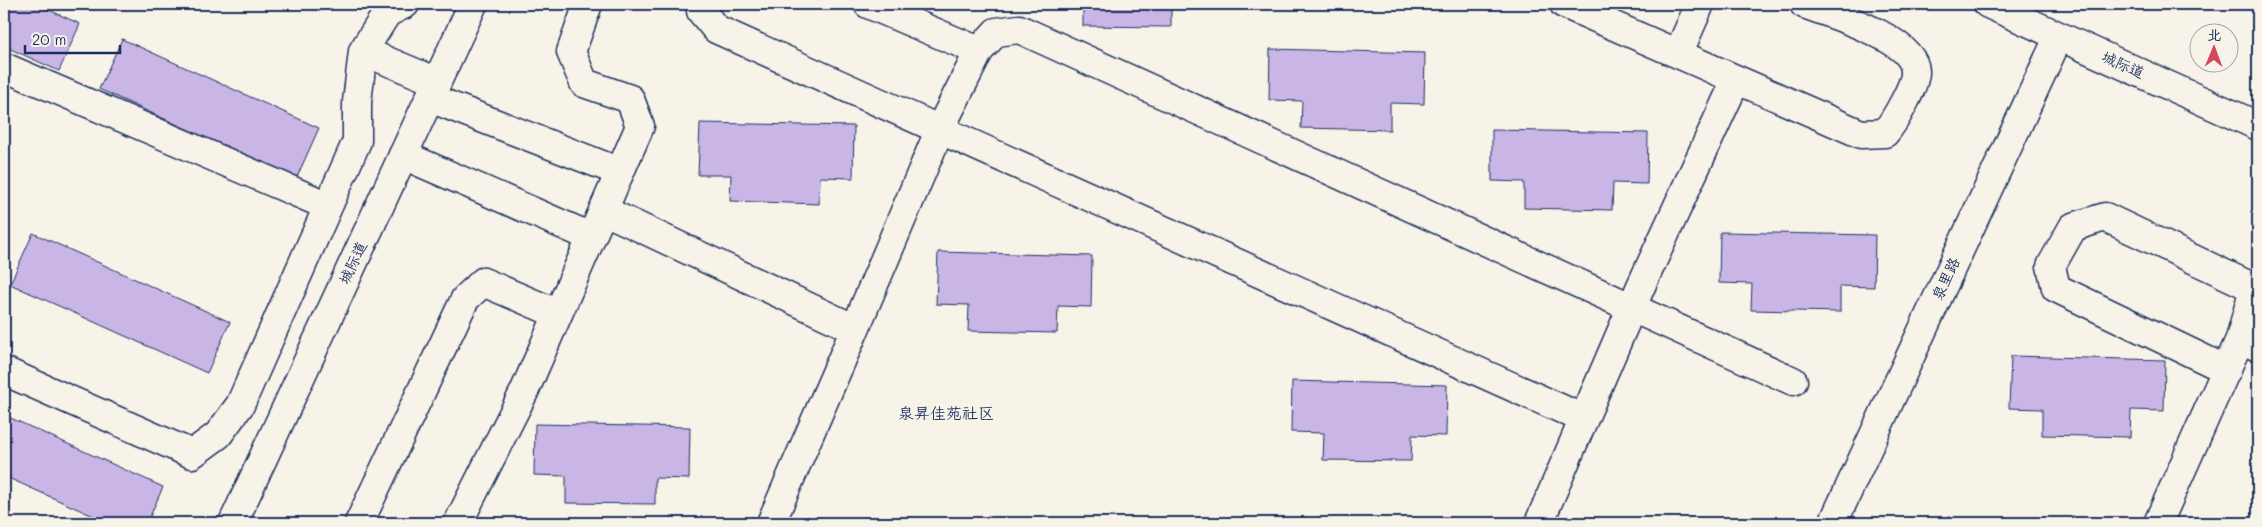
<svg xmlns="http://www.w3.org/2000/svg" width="2262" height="527" font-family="Mali,'LXGW WenKai TC',sans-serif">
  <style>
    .building { fill: #cab6e6; stroke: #1b2f5e }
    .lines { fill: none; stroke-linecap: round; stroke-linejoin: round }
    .minor-casing { stroke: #1b2f5e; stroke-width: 31 }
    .tertiary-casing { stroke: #1b2f5e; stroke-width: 31 }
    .minor { stroke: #f7f3e8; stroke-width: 28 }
    .tertiary { stroke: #f7f3e8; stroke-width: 28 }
    .labels { text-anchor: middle; stroke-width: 5; stroke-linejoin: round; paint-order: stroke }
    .street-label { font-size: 15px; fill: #1b2f5e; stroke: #f7f3e8 }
    .neighbourhood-label { font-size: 16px; fill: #1b2f5e; stroke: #f7f3e8 }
  </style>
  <rect width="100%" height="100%" fill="#f7f3e8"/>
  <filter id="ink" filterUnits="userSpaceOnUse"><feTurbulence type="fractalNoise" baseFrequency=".02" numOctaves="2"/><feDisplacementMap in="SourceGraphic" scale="10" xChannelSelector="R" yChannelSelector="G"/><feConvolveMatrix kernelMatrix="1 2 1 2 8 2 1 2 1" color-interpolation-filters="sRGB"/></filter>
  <g filter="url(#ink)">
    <path class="building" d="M4 4H36L80 24 59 71 4 46Z
      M1083 4H1171V27L1083 26Z
      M122 39 319 128 296 179 99 89Z
      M1270 49 1425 53 1424 104 1390 103V130L1301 128 1302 101 1269 100Z
      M700 123 854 126 853 178 820 177 819 204 730 201 731 175H698Z
      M1492 130 1648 133 1647 184 1613 183 1612 210 1524 208V182L1492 181Z
      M1720 232 1875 235 1874 287 1840 286V312L1751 310 1752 284 1719 283Z
      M33 233 230 322 207 373 10 284Z
      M938 252 1092 256 1091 307 1058 306 1057 333 968 331 969 305 936 304Z
      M2011 356 2165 360 2164 411 2131 410 2130 437 2042 435V409L2009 408Z
      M1292 381 1447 385 1446 436 1412 435 1411 461 1323 460 1324 433 1291 432Z
      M4 415 163 487 147 523H109L4 476Z
      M535 424 690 427 689 479 655 478V504L566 503V476L534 475Z
      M849 520 1004 523H849Z"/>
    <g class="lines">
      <g class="minor-casing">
        <path id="minor" d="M701 4V11L716 29 1584 419
          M868 4 979 51 996 32 1019 29 1793 381
          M1564 4 1861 134 1885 133C1894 122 1916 85 1915 71 1914 38 1830 14 1804 4
          M363 51 437 82
          M1678 54 1700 4
          M4 67 328 206
          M430 98 620 172
          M403 155 591 237
          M603 210 855 329 771 523
          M855 329 940 129 979 51
          M2240 339 2254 288
          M2227 370 2056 288 2051 266 2073 227 2105 217 2254 288 2258 287
          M4 371 192 454 218 435 240 405 357 141V102L363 51 387 13 405 4
          M359 523 465 299 483 282 558 314
          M458 523 524 392 640 126 630 99 584 83 571 52 588 4
          M1539 523 1641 286 1736 80
          M2158 523 2240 339 2258 347"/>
      </g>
      <g class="tertiary-casing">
        <path id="tertiary" d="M1988 4 2258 126
          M233 523 473 4
          M1833 523 2059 36"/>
      </g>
      <use href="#minor" class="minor"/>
      <use href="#tertiary" class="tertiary"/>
    </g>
  </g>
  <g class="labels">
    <g class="street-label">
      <text transform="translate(2123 65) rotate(24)" y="5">城际道</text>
      <text transform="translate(353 263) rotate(-65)" y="5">城际道</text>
      <text transform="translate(1946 279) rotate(-65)" y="5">泉里路</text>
    </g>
    <g class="neighbourhood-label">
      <text x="946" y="419">泉昇佳苑社区</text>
    </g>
  </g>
  <rect width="2262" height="527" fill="none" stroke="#f7f3e8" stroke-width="20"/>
  <rect x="10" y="10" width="2242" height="507" fill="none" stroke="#1b2f5e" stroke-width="2" filter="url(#ink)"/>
  <g transform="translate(2214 48) rotate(1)"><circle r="24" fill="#f7f3e8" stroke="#9fa5b1"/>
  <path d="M0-4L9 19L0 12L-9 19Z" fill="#d1495b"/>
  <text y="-8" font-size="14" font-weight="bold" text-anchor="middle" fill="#1b2f5e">北</text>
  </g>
  <path d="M25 45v8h95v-8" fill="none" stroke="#1b2f5e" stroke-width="2.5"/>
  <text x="32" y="45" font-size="15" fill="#1b2f5e" stroke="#f7f3e8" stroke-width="4" paint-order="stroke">20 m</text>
</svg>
